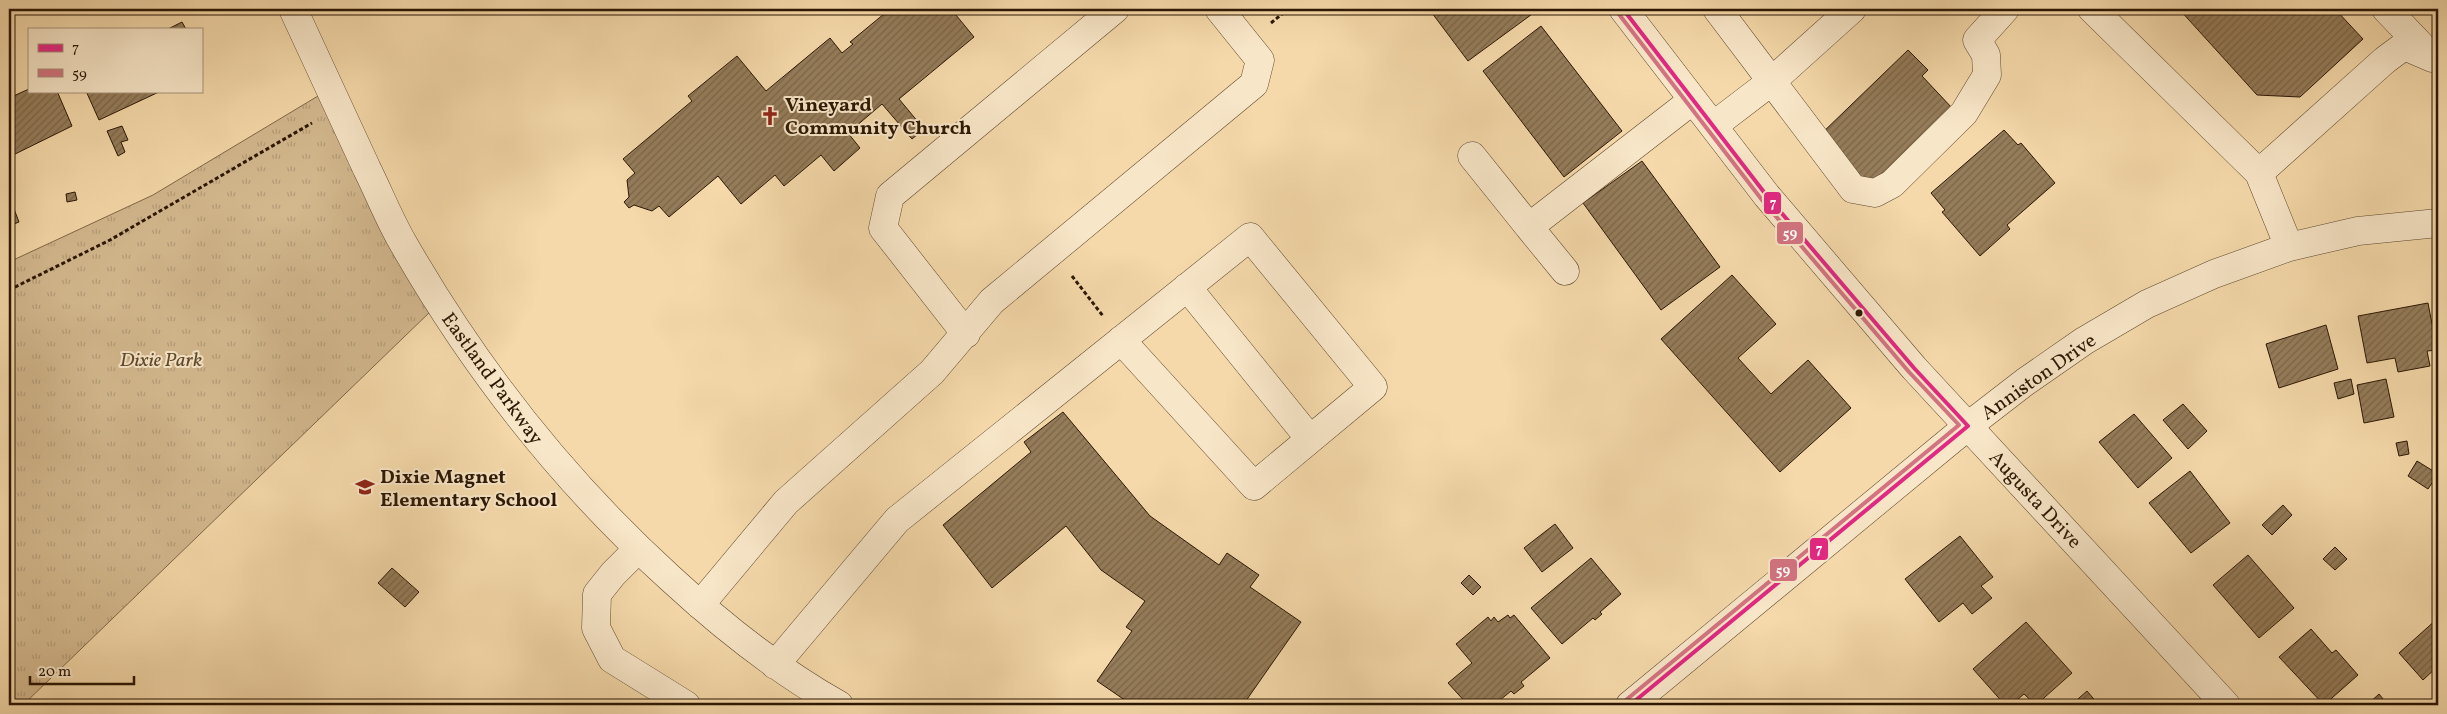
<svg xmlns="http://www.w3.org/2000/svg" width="2447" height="714" font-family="Vollkorn,serif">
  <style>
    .grass { fill: url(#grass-tufts); stroke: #806848 }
    .building { fill: url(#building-hatch); stroke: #2c1703 }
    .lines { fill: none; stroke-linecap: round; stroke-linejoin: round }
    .minor-casing { stroke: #5e482d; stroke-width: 29 }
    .path { stroke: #2c1703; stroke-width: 3; stroke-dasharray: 4 2.5; stroke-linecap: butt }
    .minor { stroke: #f8e6c8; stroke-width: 28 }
    .bus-1-casing { stroke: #f8e6c8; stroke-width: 8 }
    .bus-2-casing { stroke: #f8e6c8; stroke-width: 8 }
    .bus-1 { stroke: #e12882; stroke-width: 4 }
    .bus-2 { stroke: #d37381; stroke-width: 4 }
    .bus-dot { fill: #2c1703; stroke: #f8e6c8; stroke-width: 2 }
    .labels { text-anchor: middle; stroke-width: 4; stroke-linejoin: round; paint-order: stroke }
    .poi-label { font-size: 20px; font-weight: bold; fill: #2c1703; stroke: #f8e6c8; text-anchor: start }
    .park-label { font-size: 20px; font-style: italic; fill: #5e472d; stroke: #f8e6c8 }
    .street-label { font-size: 20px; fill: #2c1703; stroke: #f8e6c8 }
    .line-badge { stroke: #f8e6c8; stroke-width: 2 }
    .badge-label { font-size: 14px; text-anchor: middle; font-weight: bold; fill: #fff }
  </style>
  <defs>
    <pattern id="grass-tufts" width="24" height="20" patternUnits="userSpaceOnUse" patternTransform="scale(1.25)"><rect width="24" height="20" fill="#d3b88e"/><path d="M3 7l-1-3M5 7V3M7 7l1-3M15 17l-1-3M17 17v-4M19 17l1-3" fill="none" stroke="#b59d79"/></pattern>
    <pattern id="building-hatch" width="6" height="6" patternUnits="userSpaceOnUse" patternTransform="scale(1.25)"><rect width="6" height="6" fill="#957c5a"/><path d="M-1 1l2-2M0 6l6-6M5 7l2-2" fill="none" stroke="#7a6548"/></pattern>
  </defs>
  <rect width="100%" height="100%" fill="#f5d9aa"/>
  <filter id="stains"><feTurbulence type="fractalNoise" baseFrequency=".004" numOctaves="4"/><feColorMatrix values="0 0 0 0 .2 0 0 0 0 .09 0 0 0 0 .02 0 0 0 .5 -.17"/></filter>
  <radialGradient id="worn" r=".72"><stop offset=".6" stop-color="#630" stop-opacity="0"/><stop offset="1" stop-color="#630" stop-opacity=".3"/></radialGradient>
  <path class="grass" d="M318 96 432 310 23 705H9V262L153 195Z"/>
  <path class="building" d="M890 9H951L974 37 899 99 924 129 912 139 882 104 848 133 860 148 834 171 821 155 784 186 775 175 741 204 718 176 669 217 659 206 652 211 634 205 629 208 624 202 629 197 627 180 635 173 623 159 692 101 688 96 737 56 766 91 830 38 842 53 853 44 850 42Z
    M1429 9H1539L1468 61Z
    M2179 9H2335L2363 39 2300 97 2257 95Z
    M182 22 186 29H168Z
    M1541 26 1622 131 1564 177 1483 71Z
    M1908 50 1928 70 1922 76 1953 109 1870 189 1819 136Z
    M29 89V91H57L72 126 9 157V98Z
    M86 91H161L99 120Z
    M122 126 128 140 121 142 125 152 118 156 107 131Z
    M2004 130 2018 145 2021 143 2055 183 2007 225 2010 229 1980 256 1942 212 1945 210 1931 193Z
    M1642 161 1720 267 1661 310 1583 203Z
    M75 192 77 200 67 202 66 194Z
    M9 196 19 222 9 226Z
    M1732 275 1776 324 1738 358 1771 394 1808 360 1851 408 1780 472 1661 339Z
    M2428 303 2437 350 2427 351 2430 366 2398 372 2395 358 2367 363 2358 316Z
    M2326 325 2338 369 2279 388 2266 344Z
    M2351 379 2354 394 2338 399 2334 383Z
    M2386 379 2394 417 2364 423 2357 385Z
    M2183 404 2207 431 2188 449 2163 420Z
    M1063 412 1150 516 1219 565 1227 553 1259 575 1250 587 1301 622 1243 705H1132L1097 681 1132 631 1126 627 1145 601 1101 570 1066 526 992 588 943 525 1031 452 1024 442Z
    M2134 414 2172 458 2138 488 2099 442Z
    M2407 441 2409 454 2399 456 2396 443Z
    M2417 461 2438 474 2428 489 2408 476Z
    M2190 471 2230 523 2191 553 2149 503Z
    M2283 505 2292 515 2272 535 2262 525Z
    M1555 524 1573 548 1542 572 1524 548Z
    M1960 536 1993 577 1981 586 1992 598 1972 614 1963 603 1939 622 1905 579Z
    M2335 547 2347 559 2335 570 2323 559Z
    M2248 555 2294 608 2259 638 2213 585Z
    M1591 558 1621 594 1600 612 1602 614 1595 620 1593 618 1562 644 1531 608Z
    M392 568 419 592 405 607 378 583Z
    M1469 575 1481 587 1473 595 1461 583Z
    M1508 615 1510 618 1514 615 1550 658 1521 682 1524 686 1514 694 1511 691 1494 705H1468L1448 683 1472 663 1456 644 1488 617 1491 621 1494 617 1498 622Z
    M2437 619 2438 666 2423 680 2399 653Z
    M2026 622 2072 673 2036 705 2024 694 2011 705H2005L1973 669Z
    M2311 629 2332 653 2336 650 2358 675 2324 705 2279 657Z
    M2087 691 2099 705H2071Z
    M2379 694 2388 705H2367Z"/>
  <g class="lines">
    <g class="minor-casing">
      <path id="minor" d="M293 9C318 62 342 116 367 169 379 193 389 219 403 243 475 369 562 480 670 578 722 626 777 670 839 705
        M1623 9 1767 196 1914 368 2226 705
        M1717 9 1853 189 1875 193 1892 184 1964 113 1987 75 1986 55 1977 40 2005 9
        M2092 9 2259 173 2289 247
        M2386 9 2429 54
        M1713 126 1772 81 1852 9
        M1472 156 1529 227 1693 100
        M2259 173 2385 60 2404 46 2432 58
        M1529 227 1565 271
        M1187 287 1310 439
        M966 334 883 228 890 196 1115 9
        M638 549 613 574 597 594 596 628 612 659 686 705
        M700 605 786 502 932 372 992 301 1254 84 1260 60 1219 9
        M775 665 897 520 1250 237 1373 387 1254 486 1121 340
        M1630 705 1968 426 2025 382 2084 341 2147 304 2214 274 2289 247 2358 231 2438 223"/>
    </g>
    <path class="path" d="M1271 23 1288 9
      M1072 276 1103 316
      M9 290 110 240 312 123"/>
    <use href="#minor" class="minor"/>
    <g class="bus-1-casing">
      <path id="bus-1" d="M1623 9 1767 196 1914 368 1968 426 1630 705"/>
    </g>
    <g class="bus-2-casing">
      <path id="bus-2" d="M1618 13 1762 200 1909 372 1959 425 1626 700"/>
    </g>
    <use href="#bus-1" class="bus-1"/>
    <use href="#bus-2" class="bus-2"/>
  </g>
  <defs>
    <g id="church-bare" transform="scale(1.5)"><path d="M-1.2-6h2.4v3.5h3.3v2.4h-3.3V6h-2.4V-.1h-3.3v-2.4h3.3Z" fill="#8f2418" stroke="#f8e6c8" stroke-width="2.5" paint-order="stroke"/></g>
    <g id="school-bare" transform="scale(1.5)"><path d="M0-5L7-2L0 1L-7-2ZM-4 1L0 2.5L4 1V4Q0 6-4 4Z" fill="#8f2418" stroke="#f8e6c8" stroke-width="2.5" paint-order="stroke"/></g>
  </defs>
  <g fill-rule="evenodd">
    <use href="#church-bare" x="770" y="116"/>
    <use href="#school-bare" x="365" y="487"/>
  </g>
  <circle class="bus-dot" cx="1859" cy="313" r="4.5"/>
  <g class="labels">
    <g class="poi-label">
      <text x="785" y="111">Vineyard<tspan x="785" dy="23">Community Church</tspan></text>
      <text x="380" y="483">Dixie Magnet<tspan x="380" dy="23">Elementary School</tspan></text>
    </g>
    <g class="park-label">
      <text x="161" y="366">Dixie Park</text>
    </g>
    <g class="street-label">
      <text transform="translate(2038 376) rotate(-35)" y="7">Anniston Drive</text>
      <text transform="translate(493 378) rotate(54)" y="7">Eastland Parkway</text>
      <text transform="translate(2036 499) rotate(47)" y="7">Augusta Drive</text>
    </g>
  </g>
  <g class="line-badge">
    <rect x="1763" y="191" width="19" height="24" rx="5" fill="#e12882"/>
    <rect x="1776" y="221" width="28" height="24" rx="5" fill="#d37381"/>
    <rect x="1809" y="537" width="20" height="24" rx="5" fill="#e12882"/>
    <rect x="1769" y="558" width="29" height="24" rx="5" fill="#d37381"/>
  </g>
  <g class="badge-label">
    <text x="1773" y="208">7</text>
    <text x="1790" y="238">59</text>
    <text x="1819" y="554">7</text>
    <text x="1783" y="575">59</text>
  </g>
  <rect width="2447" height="714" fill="none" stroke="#f5d9aa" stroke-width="30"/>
  <rect x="10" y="10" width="2427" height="694" fill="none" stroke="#2c1703" stroke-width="2.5"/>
  <rect x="15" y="15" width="2417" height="684" fill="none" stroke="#2c1703"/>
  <rect x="28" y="28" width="175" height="65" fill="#f8e6c8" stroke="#a69379"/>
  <rect x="38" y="44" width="25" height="8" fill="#e12882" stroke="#a69379"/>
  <text x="72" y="52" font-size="15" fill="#2c1703">7</text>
  <rect x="38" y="69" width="25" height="8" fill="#d37381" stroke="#a69379"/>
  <text x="72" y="78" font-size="15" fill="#2c1703">59</text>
  <path d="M30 676v8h104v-8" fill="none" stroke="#2c1703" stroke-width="2.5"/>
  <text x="38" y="676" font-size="15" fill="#2c1703" stroke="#f8e6c8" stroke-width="4" paint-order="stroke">20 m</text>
  <rect width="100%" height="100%" filter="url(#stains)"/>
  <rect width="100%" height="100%" fill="url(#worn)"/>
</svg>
